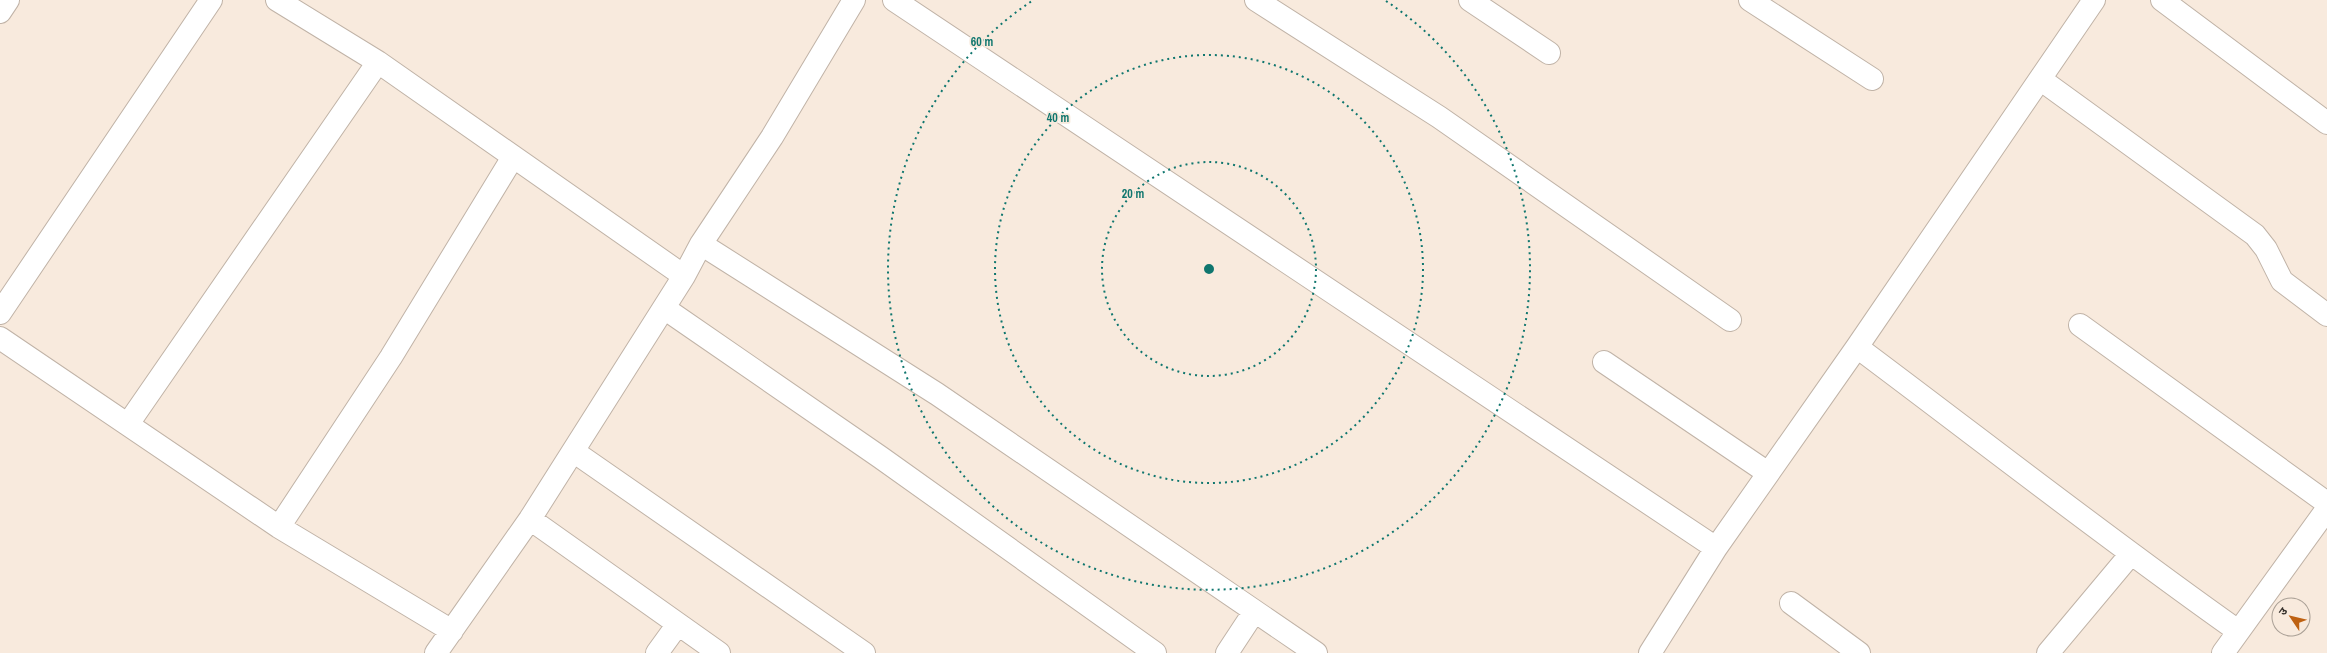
<svg xmlns="http://www.w3.org/2000/svg" width="2327" height="653" font-family="'Archivo Narrow','Noto Sans Devanagari',sans-serif">
  <style>
    .lines { fill: none; stroke-linecap: round; stroke-linejoin: round }
    .minor-casing { stroke: #c0b3a7; stroke-width: 24 }
    .minor { stroke: #fff; stroke-width: 22 }
    .ring { fill: none; stroke: #0f766e; stroke-width: 2; stroke-dasharray: 2 4 }
    .centre { fill: #0f766e; stroke: #f8eadd; stroke-width: 2 }
    .ring-label { font-size: 12px; text-anchor: middle; font-weight: bold; fill: #0f766e; stroke: #f8eadd; stroke-width: 3.5; stroke-linejoin: round; paint-order: stroke }
  </style>
  <rect width="100%" height="100%" fill="#f8eadd"/>
  <g class="lines">
    <g class="minor-casing">
      <path id="minor" d="M277 0 378 62 684 276
        M894 0 1716 548
        M1256 0 1439 117 1730 320
        M1470 0 1549 53
        M1750 0 1872 79
        M2162 0 2327 123
        M0 12 8 0
        M2040 79 2255 235 2266 249 2282 281 2327 315
        M701 244 937 394 1316 653
        M664 308 880 457 1155 653
        M0 313 211 0
        M2080 325 2327 503
        M0 338 279 527 452 631
        M1857 347C1984 442 2109 540 2238 631
        M1604 362 1768 473
        M128 424 378 62
        M573 451 864 653
        M530 519 719 653
        M279 527 391 357 513 157
        M1791 603 1859 653
        M436 653 530 519 684 276 701 244 772 137 854 0
        M657 653 678 624
        M1227 653 1254 612
        M1650 653 1716 548 1857 347 2094 0
        M2048 653 2130 555
        M2223 653 2327 509"/>
    </g>
    <use href="#minor" class="minor"/>
  </g>
  <g class="ring">
    <circle cx="1209" cy="269" r="107"/>
    <circle cx="1209" cy="269" r="214"/>
    <path d="M1386 1A321 321 0 1 1 1032 1"/>
  </g>
  <circle cx="1209" cy="269" r="6" class="centre"/>
  <g class="ring-label">
    <text x="982" y="46">60 m</text>
    <text x="1058" y="122">40 m</text>
    <text x="1133" y="198">20 m</text>
  </g>
  <g transform="translate(2291 617) rotate(305)"><circle r="19" fill="#f8eadd" stroke="#aaa096"/>
  <path d="M0-3L7 15L0 10L-7 15Z" fill="#be6111"/>
  <text y="-6" font-size="11" font-weight="bold" text-anchor="middle" fill="#36312c">उ</text>
  </g>
</svg>
